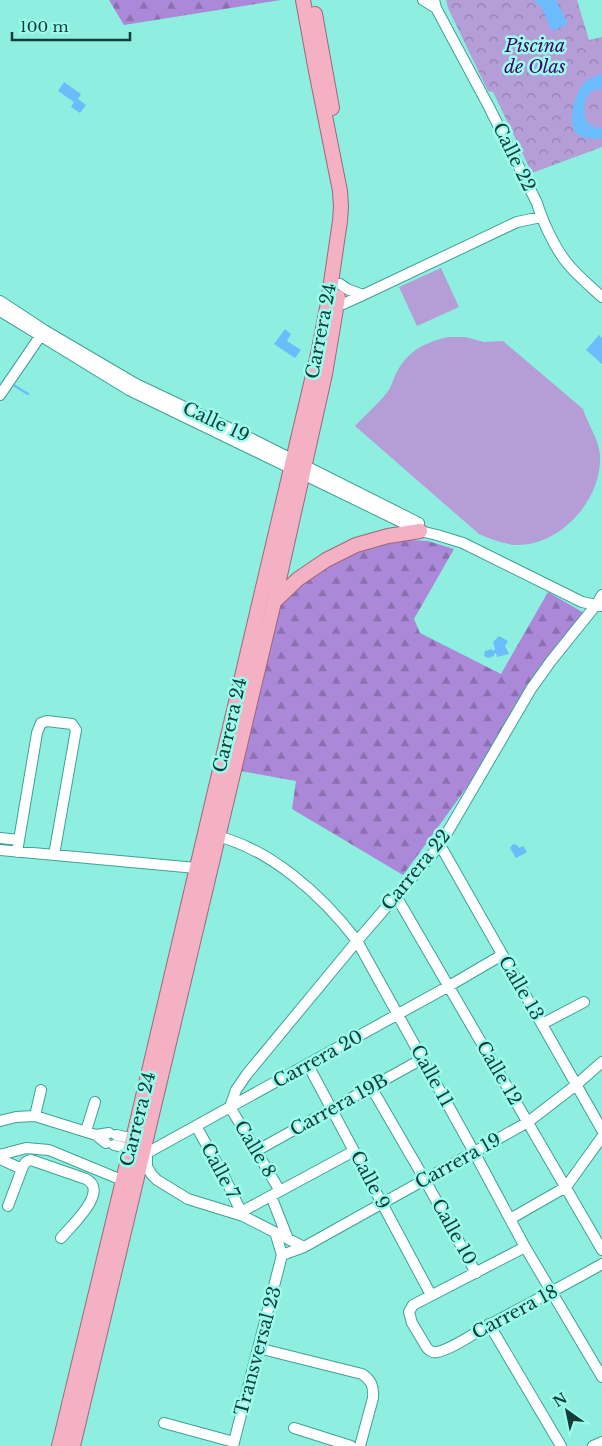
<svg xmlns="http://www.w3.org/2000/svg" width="602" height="1446" font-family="'Libre Baskerville',serif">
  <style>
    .forest { fill: url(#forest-firs) }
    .park { fill: url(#park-crowns) }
    .pitch { fill: #b59dd7 }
    .water { fill: #6abcfc }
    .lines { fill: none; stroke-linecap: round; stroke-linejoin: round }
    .stream { stroke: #6abcfc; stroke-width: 2.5 }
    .minor-casing { stroke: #3ea295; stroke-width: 12 }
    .major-casing { stroke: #a06778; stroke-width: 16 }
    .minor { stroke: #fff; stroke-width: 10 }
    .major { stroke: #f4b1c3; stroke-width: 14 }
    .labels { text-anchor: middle; stroke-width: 5; stroke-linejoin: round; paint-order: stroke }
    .park-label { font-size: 18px; font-style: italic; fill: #41066b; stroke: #9bfced }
    .street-label { font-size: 18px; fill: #133d38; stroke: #9bfced }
  </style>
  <defs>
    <pattern id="forest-firs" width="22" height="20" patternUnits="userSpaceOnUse" patternTransform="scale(1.25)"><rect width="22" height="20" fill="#ac88d9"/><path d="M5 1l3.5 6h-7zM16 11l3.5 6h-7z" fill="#8b70b1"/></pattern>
    <pattern id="park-crowns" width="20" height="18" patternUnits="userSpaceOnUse" patternTransform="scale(1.25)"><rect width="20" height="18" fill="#b59dd7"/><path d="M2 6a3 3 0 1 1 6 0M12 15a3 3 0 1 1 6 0" fill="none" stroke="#9281af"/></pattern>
  </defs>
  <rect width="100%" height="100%" fill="#8eeee0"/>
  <path class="forest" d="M109 0H281L124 25Z
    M392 539 428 541 454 549 414 619 420 633 501 674 548 592 584 613 489 756 431 837 403 875 292 809 296 781 240 771 273 630 281 605 308 577 357 550Z"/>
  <path class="park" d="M446 0H577L589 40 602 37V147L532 173 493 92 488 91 448 8Z"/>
  <path class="pitch" d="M441 268 459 307 417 326 399 287Z
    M449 337H465L484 342 503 341 583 409C588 425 599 439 600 456 602 500 560 546 516 545 503 544 491 539 479 534L355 426C366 414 381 402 390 388 393 382 394 376 398 370 409 350 428 341 449 337Z"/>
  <path class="water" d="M534 0H556L568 24 552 31 542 8Z
    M602 73V89C597 89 591 90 588 95 583 103 582 119 590 125 593 127 599 127 602 128V138C593 140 580 139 574 130 568 118 576 90 585 82 590 78 597 76 602 73Z
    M64 82 81 94 78 99 86 105 80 113 71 107 74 102 58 91Z
    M285 329 291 334 287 341 301 350 295 358 274 344Z
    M599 335 602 338V364L586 350Z
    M499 636 508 641 505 646 509 654 497 657 496 653 494 654V656L488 658 484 656 485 651 492 649 493 651 495 649 493 642Z
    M513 844 517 845 519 848 523 846 527 852 516 858 510 848Z"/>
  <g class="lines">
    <path class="stream" d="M10 383 28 394"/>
    <g class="minor-casing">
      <path id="minor" d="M423 0 436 8
        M434 0 436 8 488 105 537 203C542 220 553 244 564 259 574 273 589 285 602 297
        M340 284 347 289 363 295
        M0 301 44 330 136 384 248 437 419 523
        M337 305 343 304 363 295 517 222 541 217
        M0 311 129 390 420 531 437 535 463 543 582 602 601 606
        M0 395 43 332
        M212 835C269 847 322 895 357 941L474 1152 525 1247 602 1377
        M0 838 19 840
        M440 845 602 1130
        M0 850 196 868 202 865
        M17 852 37 733 41 723 47 721 72 724 76 730 54 855
        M396 896 602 1250
        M542 1024 584 1002
        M308 1065 431 1295
        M371 1087 425 1180 476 1273
        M35 1116 41 1090
        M0 1121 16 1117 35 1116 96 1135 106 1143
        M196 1126 224 1176 243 1216
        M86 1131 95 1102
        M96 1135 109 1133
        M116 1135 140 1140
        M114 1145 147 1153 449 986 502 955
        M256 1151 422 1059
        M147 1153V1167L152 1175 157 1180 188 1199 243 1216 304 1247
        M0 1155 26 1148 49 1150 129 1183
        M0 1159 22 1169C24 1164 25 1161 31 1160L86 1179C110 1191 71 1226 61 1238
        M280 1191 230 1107 236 1090 247 1074 357 941 440 845 531 689 551 661 596 605 602 595
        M271 1196 288 1239
        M8 1206 22 1169
        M241 1212 354 1151
        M510 1219 566 1187 602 1137
        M525 1247 413 1305 409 1312 412 1323 427 1348C430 1351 432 1353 437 1352 451 1350 477 1331 491 1324 528 1304 565 1285 602 1264
        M282 1255 304 1247 528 1122 576 1085 602 1062
        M489 1324 561 1446
        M258 1348 362 1374C371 1380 374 1386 373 1398L360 1446
        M164 1423 234 1442
        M294 1428 351 1446
        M233 1446 282 1255 275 1232
        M593 1446 602 1442"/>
    </g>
    <g class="major-casing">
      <path id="major" d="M315 14 332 108
        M274 602 298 579 326 560 356 545 388 536 420 531
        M59 1446 133 1139 293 460 318 354 328 303 340 221 341 207 340 191 315 66 303 0
        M73 1446 274 602 325 374 338 297"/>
    </g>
    <use href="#minor" class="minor"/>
    <use href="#major" class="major"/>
  </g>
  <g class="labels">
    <g class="park-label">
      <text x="535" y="52">Piscina<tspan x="535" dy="21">de Olas</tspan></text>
    </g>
    <g class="street-label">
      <text transform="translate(514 157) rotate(64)" y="6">Calle 22</text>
      <text transform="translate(321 331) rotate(-79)" y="6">Carrera 24</text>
      <text transform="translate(216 422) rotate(25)" y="6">Calle 19</text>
      <text transform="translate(230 725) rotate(-77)" y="6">Carrera 24</text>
      <text transform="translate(416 870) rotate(-51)" y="6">Carrera 22</text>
      <text transform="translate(521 988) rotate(60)" y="6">Calle 13</text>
      <text transform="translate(318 1059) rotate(-29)" y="6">Carrera 20</text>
      <text transform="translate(499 1073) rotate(60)" y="6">Calle 12</text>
      <text transform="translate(432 1076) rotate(61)" y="6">Calle 11</text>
      <text transform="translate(339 1105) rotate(-29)" y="6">Carrera 19B</text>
      <text transform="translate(138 1119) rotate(-76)" y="6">Carrera 24</text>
      <text transform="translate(255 1149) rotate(59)" y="6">Calle 8</text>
      <text transform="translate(458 1161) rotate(-29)" y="6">Carrera 19</text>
      <text transform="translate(220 1171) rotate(62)" y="6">Calle 7</text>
      <text transform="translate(370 1180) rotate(62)" y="6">Calle 9</text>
      <text transform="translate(454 1232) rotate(61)" y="6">Calle 10</text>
      <text transform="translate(515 1312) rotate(-28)" y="6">Carrera 18</text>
      <text transform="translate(258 1351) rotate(-75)" y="6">Transversal 23</text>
    </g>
  </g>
  <g transform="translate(567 1411) rotate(327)" stroke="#9bfced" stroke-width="4" paint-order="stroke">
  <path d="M0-4L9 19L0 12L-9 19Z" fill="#133d38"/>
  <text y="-8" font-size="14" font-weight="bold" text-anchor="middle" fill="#133d38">N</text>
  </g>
  <path d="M12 32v8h118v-8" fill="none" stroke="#133d38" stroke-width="2.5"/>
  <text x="20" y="32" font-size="15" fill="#133d38" stroke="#9bfced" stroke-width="4" paint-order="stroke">100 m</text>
</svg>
